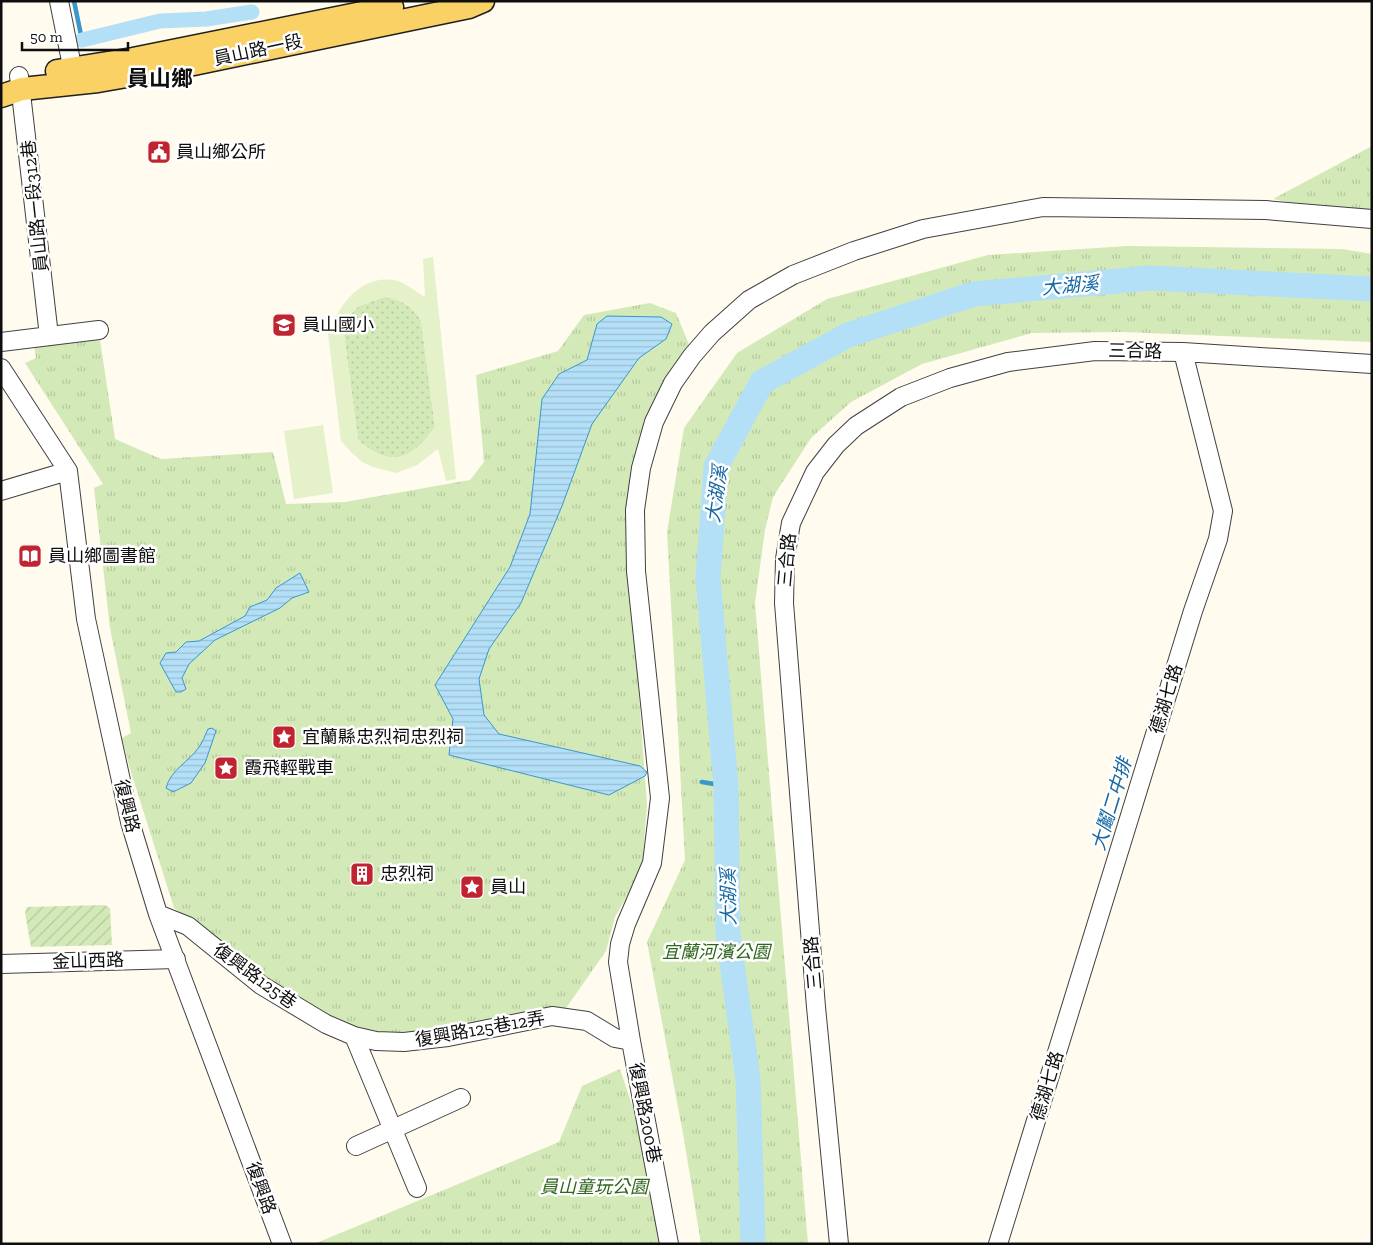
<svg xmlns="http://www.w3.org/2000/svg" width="1373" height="1245" font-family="'Zilla Slab','Noto Sans TC',serif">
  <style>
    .grass { fill: url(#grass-dots) }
    .park { fill: url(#park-tufts) }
    .garden { fill: url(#garden-furrows) }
    .pitch { fill: #e4f1c9; fill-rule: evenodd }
    .water { fill: url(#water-rules); stroke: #3997ce }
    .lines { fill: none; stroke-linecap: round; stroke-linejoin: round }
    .stream { stroke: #3997ce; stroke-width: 4.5 }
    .canal { stroke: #b3dff7; stroke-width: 15 }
    .river { stroke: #b3dff7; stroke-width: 25 }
    .minor-casing { stroke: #414141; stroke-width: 20 }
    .major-casing { stroke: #1f1f1f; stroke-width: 25 }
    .minor { stroke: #fff; stroke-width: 18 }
    .major { stroke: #f9d164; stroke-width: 22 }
    .labels { text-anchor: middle; stroke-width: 5; stroke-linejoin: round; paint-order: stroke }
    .street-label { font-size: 18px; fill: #0e0e0e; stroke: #fff }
    .poi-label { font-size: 18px; fill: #0e0e0e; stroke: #fff; text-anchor: start }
    .park-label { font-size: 18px; font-style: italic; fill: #2e661d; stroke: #fff }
    .water-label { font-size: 19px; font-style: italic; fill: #1668a1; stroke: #fff }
    .district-label { font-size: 22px; font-weight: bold; fill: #0e0e0e; stroke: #fff }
  </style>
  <defs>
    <pattern id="grass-dots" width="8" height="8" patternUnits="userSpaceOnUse" patternTransform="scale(1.25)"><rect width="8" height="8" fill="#d3eab8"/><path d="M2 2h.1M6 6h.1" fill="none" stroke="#b4c89d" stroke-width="1.8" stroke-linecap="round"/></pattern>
    <pattern id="park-tufts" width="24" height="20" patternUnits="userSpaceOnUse" patternTransform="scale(1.25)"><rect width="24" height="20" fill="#d3eab8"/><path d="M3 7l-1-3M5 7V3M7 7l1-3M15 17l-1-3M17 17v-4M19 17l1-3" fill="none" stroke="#b4c89d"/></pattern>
    <pattern id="garden-furrows" width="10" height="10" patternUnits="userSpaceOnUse" patternTransform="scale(1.25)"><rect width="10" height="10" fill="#d3eab8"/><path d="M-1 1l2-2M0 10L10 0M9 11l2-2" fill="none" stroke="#b4c89d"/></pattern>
    <pattern id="water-rules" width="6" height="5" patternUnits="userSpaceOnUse" patternTransform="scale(1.25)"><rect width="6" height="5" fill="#b3dff7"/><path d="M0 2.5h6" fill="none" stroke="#99bed3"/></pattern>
  </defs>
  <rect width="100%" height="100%" fill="#fffbee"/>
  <path class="grass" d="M384 297C401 299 411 306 421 320L435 427C411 461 390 468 358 440L344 335 352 313 359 306Z"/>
  <path class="park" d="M1372 146V212L1318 208 1273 199Z
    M1127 246 1342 249 1372 254V342L1122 332 1032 333 922 364 851 402 811 438 773 497 765 530 755 603 808 1244H701L684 1139 647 942 685 860 667 532 684 428 737 353 827 299 988 255Z
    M650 303 676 313 690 347 658 394 628 548 647 805 642 870 615 917 606 951 564 1011 407 1038 353 1031 259 975 174 908 130 769 122 738 131 733 110 628 94 488 103 484 25 363 36 358 34 346 100 340 115 439 161 459 273 452 286 504 345 502 470 480 484 462 476 375 558 351 584 315Z
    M620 1069 635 1114 666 1244H314L559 1142 582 1086Z"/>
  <path class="garden" d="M105 905 110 908 112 945 31 947 25 913 27 907Z"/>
  <path class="pitch" d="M433 257 456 479 446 481 438 449 417 465 396 473 373 467 362 462 350 451 341 441 328 334C339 306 359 275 394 280 405 282 416 292 425 297L423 259ZM384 297C401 299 411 306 421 320L435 427C412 461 389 468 358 440L344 335 352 313 359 306Z
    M323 425 333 493 294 499 284 431Z"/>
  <path class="water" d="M607 316 661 317 672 324 666 339 639 358 592 424 562 506 521 603 489 649 479 679 484 715 499 734 640 766 647 772 645 776 609 795 449 755 453 719 435 685 510 567 530 514 542 399 559 374 587 360 597 324Z
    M300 573 309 592 292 598 280 608 215 640 189 664 182 678 186 689 181 692H176L160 663 166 653 176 652 186 642 199 641 245 616 250 607 267 600 276 588Z
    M212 728 216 731 205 763 191 783 173 792 166 788C171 769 189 762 199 747 203 742 205 735 208 729Z"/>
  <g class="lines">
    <path class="stream" d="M74 1 82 40
      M702 782 726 786"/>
    <path class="canal" d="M82 40 160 21 206 19 252 12"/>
    <path class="river" d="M753 1244 748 1079 728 934 726 786 708 578 716 467 762 382 848 335 974 294 1150 278 1372 289"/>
    <g class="minor-casing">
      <path id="minor" d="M59 1 75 81
        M19 76 49 336
        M1 342 99 330
        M1 368 68 471 86 619 130 822 158 914 282 1244
        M1 491 68 471
        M158 914 188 926 261 985 326 1024 354 1036 376 1041 404 1042 448 1037 552 1016 587 1021 615 1038 631 1041
        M1 964 176 959
        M354 1036 417 1188
        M356 1146 461 1098
        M669 1244 631 1041 618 962 620 944 626 924 652 863 660 798 636 571 635 510 641 468 654 422 673 383 692 356 712 333 749 300 793 275 854 251 923 229 1043 207 1265 210 1372 219
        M839 1244 816 1007 784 603 785 559 791 523 815 472 836 445 856 426 901 397 950 378 1008 362 1095 351 1183 352 1372 364
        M998 1244 1193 611 1218 539 1223 511 1183 352"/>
    </g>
    <g class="major-casing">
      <path id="major" d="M57 71 133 59 392 7
        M1 96 22 89 98 81 184 66 469 7 483 1"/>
    </g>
    <use href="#minor" class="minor"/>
    <use href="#major" class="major"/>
  </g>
  <defs>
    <g id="civic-square" transform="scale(1.25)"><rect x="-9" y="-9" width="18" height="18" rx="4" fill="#bf2430" stroke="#fff"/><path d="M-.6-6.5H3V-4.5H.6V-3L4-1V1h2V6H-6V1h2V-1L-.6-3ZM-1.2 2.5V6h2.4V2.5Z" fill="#fff"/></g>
    <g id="school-square" transform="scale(1.25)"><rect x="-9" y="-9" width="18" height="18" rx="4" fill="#bf2430" stroke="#fff"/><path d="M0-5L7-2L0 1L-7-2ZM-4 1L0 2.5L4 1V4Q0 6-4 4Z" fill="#fff"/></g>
    <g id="library-square" transform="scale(1.25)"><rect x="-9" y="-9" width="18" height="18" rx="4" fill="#bf2430" stroke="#fff"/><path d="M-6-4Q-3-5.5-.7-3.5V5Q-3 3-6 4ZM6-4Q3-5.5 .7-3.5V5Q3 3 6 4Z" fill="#fff"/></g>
    <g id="sight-square" transform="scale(1.25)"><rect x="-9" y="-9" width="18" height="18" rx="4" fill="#bf2430" stroke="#fff"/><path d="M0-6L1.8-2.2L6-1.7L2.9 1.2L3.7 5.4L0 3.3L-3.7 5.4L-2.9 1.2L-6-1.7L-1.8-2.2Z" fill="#fff"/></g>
    <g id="building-square" transform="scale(1.25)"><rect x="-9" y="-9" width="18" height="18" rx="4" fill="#bf2430" stroke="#fff"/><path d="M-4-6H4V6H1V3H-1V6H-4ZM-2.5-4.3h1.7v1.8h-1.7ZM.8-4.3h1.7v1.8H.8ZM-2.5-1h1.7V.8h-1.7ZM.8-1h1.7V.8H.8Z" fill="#fff"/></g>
  </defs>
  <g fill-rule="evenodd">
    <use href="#civic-square" x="159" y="152"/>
    <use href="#school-square" x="284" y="325"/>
    <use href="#library-square" x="30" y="556"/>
    <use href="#sight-square" x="284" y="737"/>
    <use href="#sight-square" x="226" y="768"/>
    <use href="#building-square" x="362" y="874"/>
    <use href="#sight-square" x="472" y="887"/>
  </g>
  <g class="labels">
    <g class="street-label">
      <text transform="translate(258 50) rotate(-12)" y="6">員山路一段</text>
      <text transform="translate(35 206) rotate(-96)" y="6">員山路一段312巷</text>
      <text transform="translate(1135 351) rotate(1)" y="6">三合路</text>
      <text transform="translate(787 560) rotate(-85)" y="6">三合路</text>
      <text transform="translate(1166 699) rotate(-73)" y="6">德湖七路</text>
      <text transform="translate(127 806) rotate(76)" y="6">復興路</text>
      <text transform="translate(88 961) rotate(-2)" y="6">金山西路</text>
      <text transform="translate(813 963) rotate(-95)" y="6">三合路</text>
      <text transform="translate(255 976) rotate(36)" y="6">復興路125巷</text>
      <text transform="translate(480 1029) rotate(-10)" y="6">復興路125巷12弄</text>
      <text transform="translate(1047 1086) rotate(-73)" y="6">德湖七路</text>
      <text transform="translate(645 1113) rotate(79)" y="6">復興路200巷</text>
      <text transform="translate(261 1188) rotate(70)" y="6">復興路</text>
    </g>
    <g class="poi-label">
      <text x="176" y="158">員山鄉公所</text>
      <text x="302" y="331">員山國小</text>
      <text x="48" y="562">員山鄉圖書館</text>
      <text x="302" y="743">宜蘭縣忠烈祠忠烈祠</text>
      <text x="244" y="774">霞飛輕戰車</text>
      <text x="380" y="880">忠烈祠</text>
      <text x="490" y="893">員山</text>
    </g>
    <g class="park-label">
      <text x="716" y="958">宜蘭河濱公園</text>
      <text x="594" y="1193">員山童玩公園</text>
    </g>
    <g class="water-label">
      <text transform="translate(1070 285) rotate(-5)" y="7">大湖溪</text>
      <text transform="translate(716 494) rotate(-82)" y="7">大湖溪</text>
      <text transform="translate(1111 804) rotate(-73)" y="7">大鬮二中排</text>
      <text transform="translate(728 897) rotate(-91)" y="7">大湖溪</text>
    </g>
    <g class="district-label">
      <text x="160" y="86">員山鄉</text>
    </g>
  </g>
  <rect width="1373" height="1245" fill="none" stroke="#0e0e0e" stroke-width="5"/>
  <path d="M22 42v8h106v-8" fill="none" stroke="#0e0e0e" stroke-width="2.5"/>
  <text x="30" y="42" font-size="15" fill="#0e0e0e" stroke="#ffffff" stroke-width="4" paint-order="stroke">50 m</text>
</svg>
